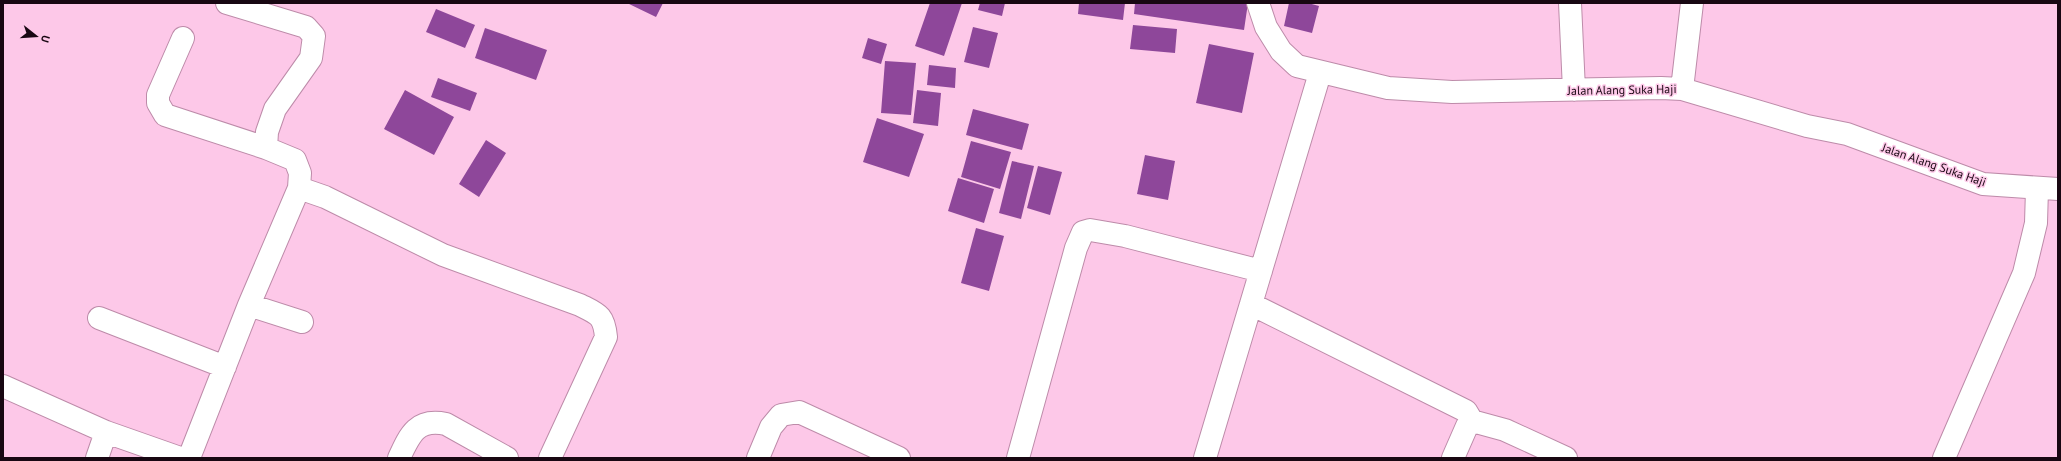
<svg xmlns="http://www.w3.org/2000/svg" width="2061" height="461" font-family="'PT Sans',sans-serif">
  <style>
    .building { fill: #8e479a }
    .lines { fill: none; stroke-linecap: round; stroke-linejoin: round }
    .minor-casing { stroke: #bd8ba9; stroke-width: 24 }
    .minor { stroke: #fff; stroke-width: 22 }
    .labels { text-anchor: middle; stroke-width: 3; stroke-linejoin: round; paint-order: stroke }
    .street-label { font-size: 12px; fill: #180712; stroke: #fdc8e8 }
  </style>
  <rect width="100%" height="100%" fill="#fdc8e8"/>
  <path class="building" d="M627 3H663L656 17Z
    M930 3H962L944 56 915 46Z
    M980 3H1005L1002 16 978 10Z
    M1079 3H1125L1123 20 1078 14Z
    M1135 3H1248L1244 30 1134 14Z
    M1289 3H1308L1319 6 1312 33 1284 26Z
    M436 9 475 25 465 48 426 32Z
    M1133 25 1177 29 1175 53 1130 49Z
    M973 27 998 33 989 68 964 62Z
    M485 28 547 50 536 80 475 58Z
    M868 38 887 44 881 64 862 58Z
    M1209 44 1254 53 1242 113 1196 103Z
    M885 61 916 63 911 115 881 113Z
    M929 65 956 68 955 88 927 85Z
    M438 78 477 93 470 111 431 97Z
    M405 90 454 117 434 155 384 129Z
    M917 90 941 93 938 126 913 123Z
    M973 109 1029 124 1022 150 966 135Z
    M877 118 924 134 909 177 863 162Z
    M486 140 506 153 479 197 459 184Z
    M971 141 1011 152 1000 189 961 177Z
    M1145 155 1175 161 1168 200 1137 194Z
    M1012 161 1034 166 1021 219 999 213Z
    M1038 166 1062 172 1050 215 1027 208Z
    M958 178 994 189 984 223 948 211Z
    M976 228 1004 236 989 291 961 283Z"/>
  <g class="lines">
    <g class="minor-casing">
      <path id="minor" d="M1258 3 1266 27 1281 51 1297 66 1388 88 1452 92 1661 88 1682 89 1807 126 1847 134 1983 184 2058 189
        M1570 3 1574 90
        M183 38 158 95V103L165 115 266 148
        M1682 89 1692 3
        M299 188 325 197 443 255 580 305C598 314 604 315 606 337L550 458
        M1251 304 1466 411 1472 421
        M249 305 302 322
        M99 318 225 367
        M3 386 106 432 180 458
        M97 458 106 432
        M189 458 249 305 299 188 300 173 295 160 266 148 267 132 275 109 311 58 314 36 306 27 227 3
        M399 458C410 434 417 418 446 424L507 458
        M758 458 771 427 781 415 799 412 899 458
        M1018 458 1076 248 1083 232 1090 230 1125 236 1261 271
        M1205 458 1320 73
        M1453 458 1467 426 1472 421 1505 430 1566 458
        M1944 458 2024 273 2036 223 2037 189"/>
    </g>
    <use href="#minor" class="minor"/>
  </g>
  <g class="labels">
    <g class="street-label">
      <text transform="translate(1622 90) rotate(-1)" y="4">Jalan Alang Suka Haji</text>
      <text transform="translate(1934 165) rotate(19)" y="4">Jalan Alang Suka Haji</text>
    </g>
  </g>
  <rect width="2061" height="461" fill="none" stroke="#180712" stroke-width="8"/>
  <g transform="translate(36 36) rotate(107)" stroke="#fdc8e8" stroke-width="3" paint-order="stroke">
  <path d="M0-3L7 15L0 10L-7 15Z" fill="#180712"/>
  <text y="-6" font-size="11" font-weight="bold" text-anchor="middle" fill="#180712">U</text>
  </g>
</svg>
